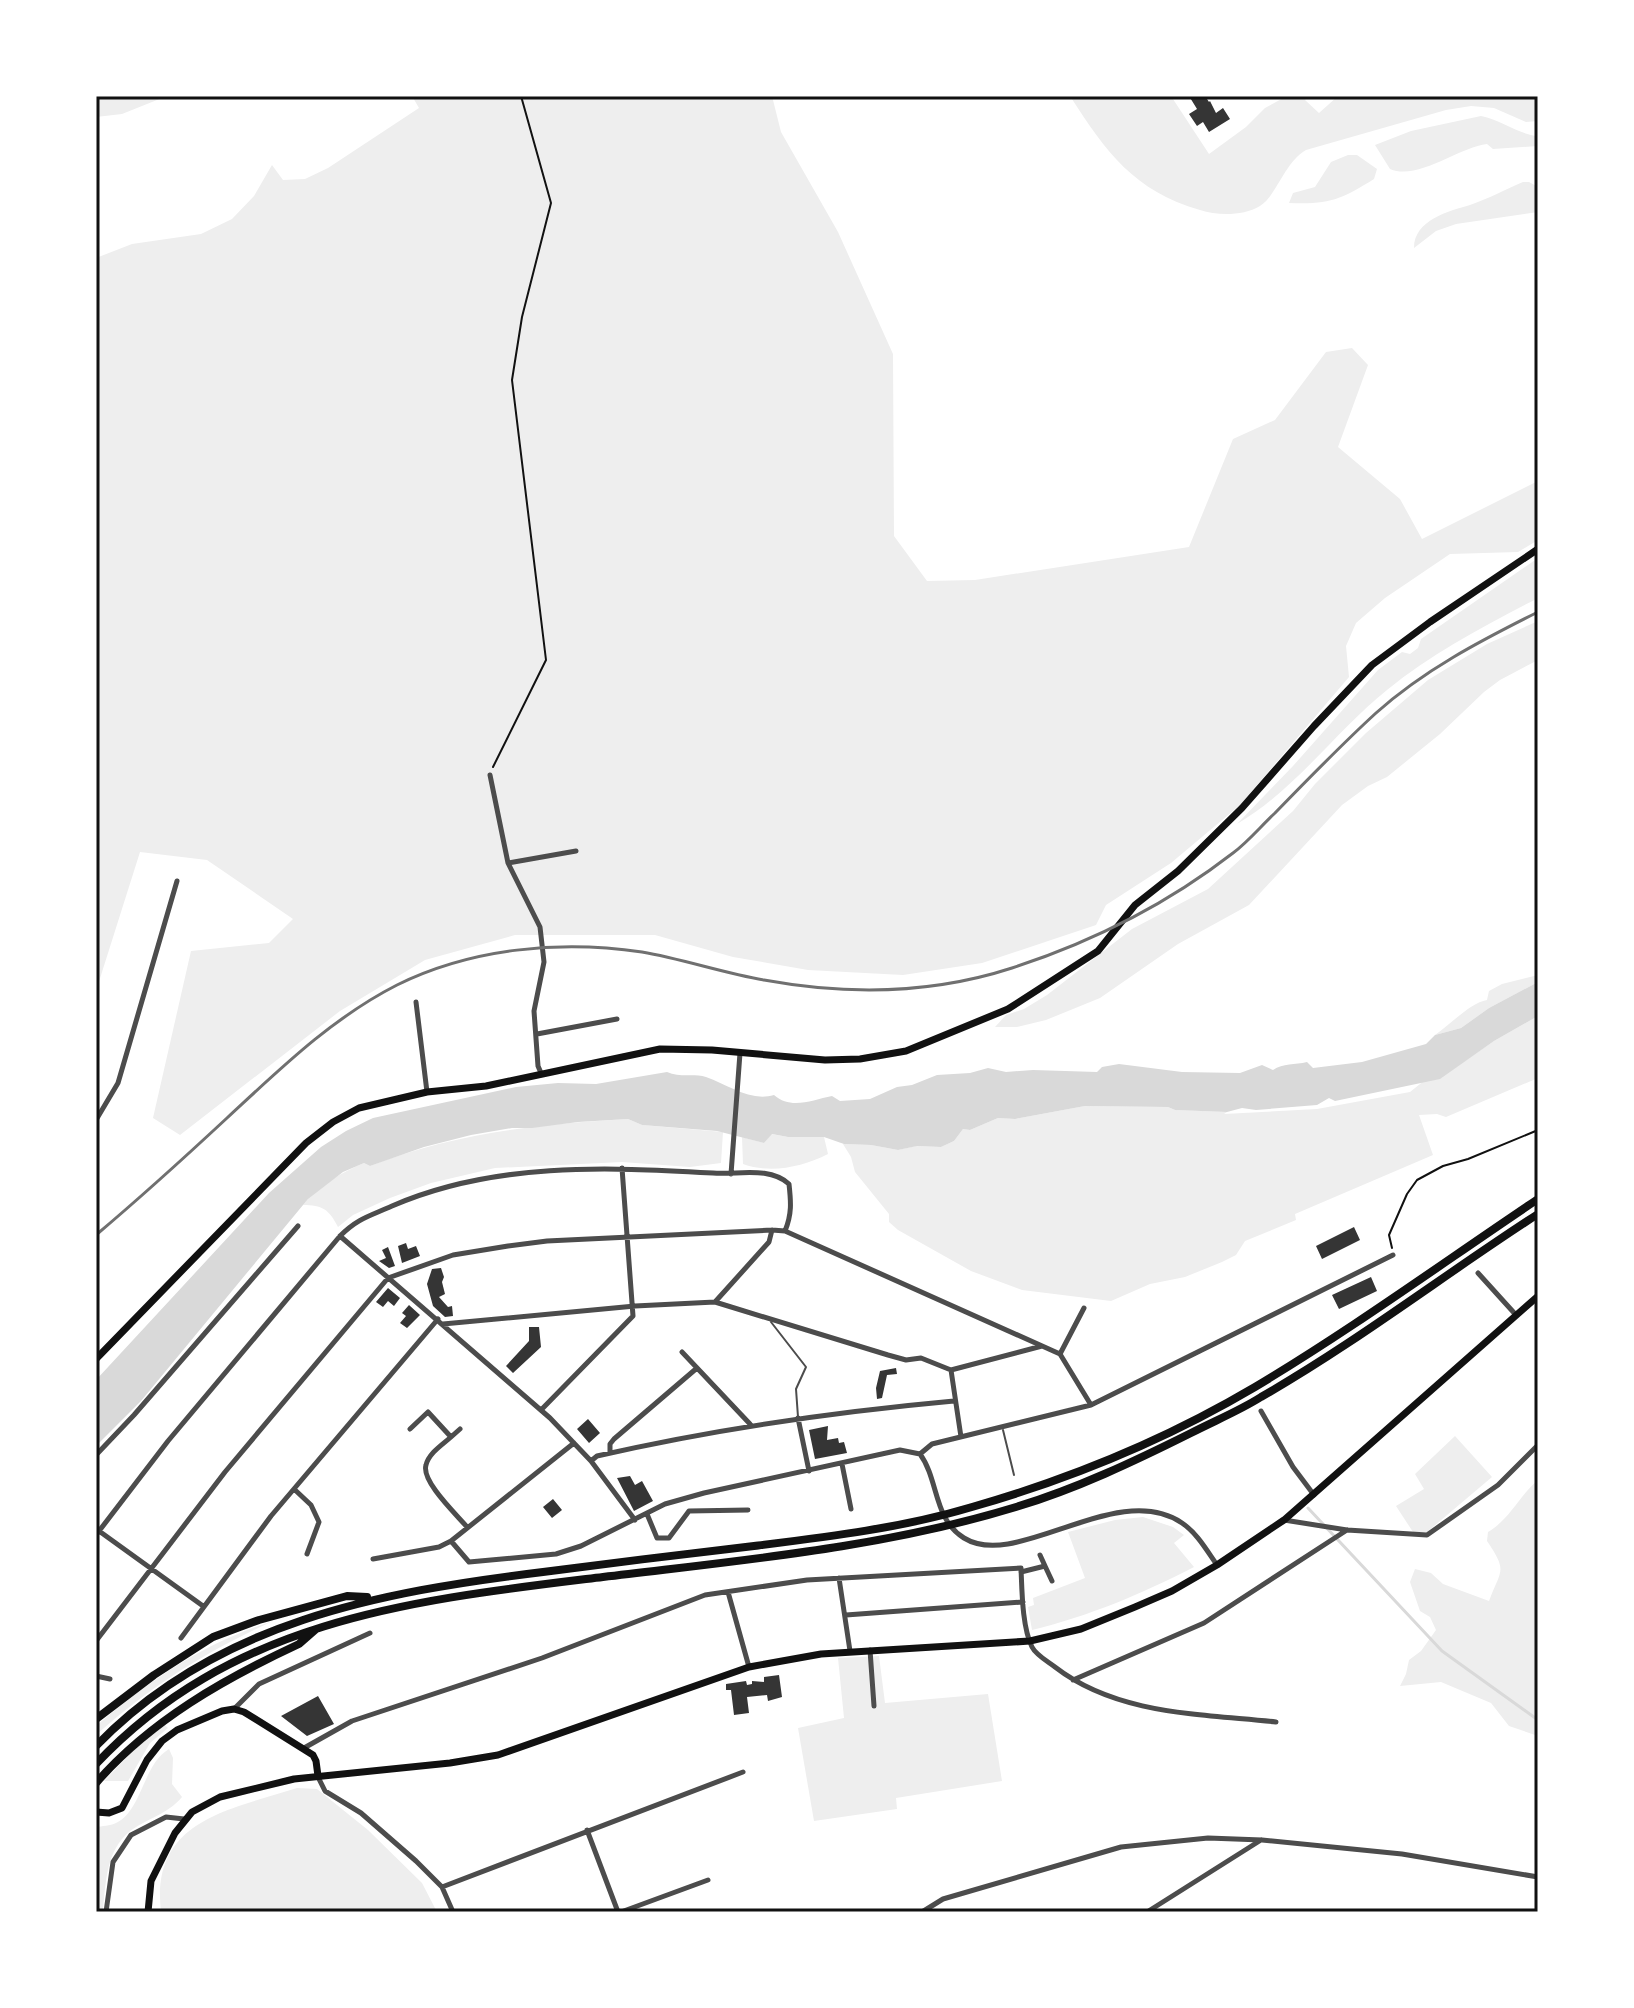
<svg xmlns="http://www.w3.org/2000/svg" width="1634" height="2008" font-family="Helvetica,sans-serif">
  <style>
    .green { fill: #eee }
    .water { fill: #d9d9d9 }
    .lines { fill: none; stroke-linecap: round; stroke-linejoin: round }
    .stream { stroke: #d9d9d9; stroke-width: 3 }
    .building { fill: #353535 }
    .path { stroke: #111; stroke-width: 2 }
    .service { stroke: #4c4c4c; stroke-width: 2 }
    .minor { stroke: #4c4c4c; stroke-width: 5 }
    .secondary { stroke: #111; stroke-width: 7 }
    .primary { stroke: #111; stroke-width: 7 }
    .trunk { stroke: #111; stroke-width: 8 }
    .rail { stroke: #707070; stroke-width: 3 }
    .neatline { fill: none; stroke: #111; stroke-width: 3 }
  </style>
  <rect width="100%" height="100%" fill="#fff"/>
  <path class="green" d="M96 96H167L122 114 96 117Z
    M412 96H772L781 132 838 232 893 354 894 536 927 581 975 580 1189 547 1233 439 1275 420 1326 352 1352 348 1368 365 1338 447 1400 499 1422 539 1538 481V540L1518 552 1450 554 1385 598 1356 623 1346 646 1349 677 1240 805 1171 863 1106 905 1096 925 982 963 903 975 808 970 733 957 655 935H515L425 960 340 1011 180 1135 153 1118 191 951 269 943 293 919 207 860 140 852 96 991V258L132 244 201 234 232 219 254 196 272 165 283 180 305 179 328 168 419 108Z
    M1070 96H1171L1209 154 1246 127 1265 108 1287 96H1308L1305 100 1319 113 1338 96H1538V121L1526 122 1494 108 1471 106 1446 110 1306 150C1284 163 1277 195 1260 206 1243 216 1218 216 1200 210 1134 191 1106 152 1070 96Z
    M1481 116C1502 120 1517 134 1538 136V146L1493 149 1487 144C1459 147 1418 181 1390 169L1375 145 1411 131Z
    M1348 155H1357L1377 169 1374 179C1342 199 1329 205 1289 203L1293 193 1315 187 1331 162Z
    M1523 182H1529L1538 187V212L1456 224 1436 231 1414 248C1414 220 1449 211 1470 205 1488 199 1506 189 1523 182Z
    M1538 558V598C1486 625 1432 653 1387 690 1335 732 1295 790 1237 824L1293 766 1378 670 1402 652 1410 654 1418 648 1421 639Z
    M1538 621V660L1500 680 1484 692 1440 734 1387 777 1368 786 1342 805 1249 905 1178 944 1100 998 1046 1020 1017 1027H995L1006 1015 1024 1009 1047 995 1132 929 1208 889 1293 811 1315 784 1366 733 1428 680 1487 644Z
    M1538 975V982L1489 1008 1461 1028 1435 1035C1451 1024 1470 1003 1487 1000L1489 991 1502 984Z
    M1538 1016V1078L1446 1117 1437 1114 1419 1115 1433 1155 1295 1214 1296 1220 1245 1241 1236 1255 1222 1262 1185 1277 1150 1284 1111 1301 1022 1290 971 1271 898 1230 889 1222V1214L855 1172 851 1157 843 1144 871 1145 898 1150 916 1146 941 1147 954 1141 963 1129 970 1130 998 1118 1015 1119 1085 1106 1168 1107 1175 1110 1227 1112 1224 1114 1317 1109 1410 1092 1425 1080 1440 1078 1494 1041Z
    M628 1119 642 1125 723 1132 721 1163 690 1167 622 1162 495 1168 431 1183 390 1198 353 1215 338 1227C329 1209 322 1205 303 1205 318 1185 341 1173 364 1163L370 1166C454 1133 539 1124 628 1119Z
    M771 1134 788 1137H824L828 1154C802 1167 771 1174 743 1164L742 1137 764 1143Z
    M1455 1436 1492 1477 1427 1532H1413L1396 1506 1424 1489 1415 1474Z
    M1538 1480V1736L1509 1726 1491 1703 1441 1682 1400 1686 1406 1674 1409 1660 1421 1651 1436 1630 1430 1617 1420 1611 1410 1582 1415 1569 1431 1573 1443 1584 1489 1601C1501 1569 1508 1572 1487 1541L1488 1532C1510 1519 1519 1496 1538 1480Z
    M1143 1517 1173 1527 1184 1535 1174 1543 1194 1567C1139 1595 1092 1615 1032 1630L1028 1607 1034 1605 1033 1598 1085 1578 1068 1532 1115 1520Z
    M273 1621C205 1652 152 1685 96 1735V1726C152 1679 203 1643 273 1621Z
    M879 1656 885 1703 988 1694 1002 1781 896 1798 897 1809 814 1821 798 1728 844 1718 838 1658Z
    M165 1725 168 1728 150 1743 128 1781H104L142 1742Z
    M169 1749 173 1758 172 1784 182 1797C167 1815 147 1818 129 1832 106 1851 106 1883 103 1909L96 1912V1827C102 1826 110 1826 116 1823 142 1811 143 1764 169 1749Z
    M297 1788 317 1789 368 1830 422 1883 437 1912H161C150 1820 229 1810 297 1788Z"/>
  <path class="water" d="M1538 982V1016L1494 1041 1440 1079 1335 1101 1329 1098 1317 1105 1256 1110 1242 1108 1227 1112 1175 1110 1168 1107 1085 1106 1015 1119 998 1118 970 1130 963 1129 954 1141 941 1147 917 1146 898 1150 871 1145 844 1144 824 1137H788L772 1134 764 1143 717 1131 642 1125 628 1119 578 1122 532 1128H512L471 1135 424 1147 370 1166 364 1163 343 1172 308 1199 141 1401 96 1446V1380L269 1193 321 1147 346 1131 373 1118 516 1087 558 1083 596 1084 667 1072C680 1078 694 1073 706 1077 729 1085 750 1102 774 1095 791 1110 812 1100 832 1096L840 1101 870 1099 897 1087 912 1085 937 1075 970 1073 988 1068 1006 1072 1033 1070 1097 1072 1102 1067 1119 1064 1182 1072 1240 1073 1262 1065 1273 1070C1283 1063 1295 1065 1307 1062L1313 1068 1362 1062 1426 1044 1435 1035 1461 1028 1489 1008Z"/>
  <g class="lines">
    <path class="stream" d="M1308 1508 1442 1651 1538 1720"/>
  </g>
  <path class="building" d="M1189 96H1205L1209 102 1210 101 1216 113 1223 108 1230 119 1209 132 1203 122 1197 126 1189 114 1197 109Z
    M1354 1227 1360 1240 1322 1259 1316 1246Z
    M406 1243 408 1249 416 1246 420 1256 402 1263 398 1246Z
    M388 1247 395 1266 389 1268 379 1261 386 1258 382 1250Z
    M441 1268 444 1277 442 1282 445 1294 439 1297 448 1307 452 1306 453 1316 445 1317 433 1306 427 1284 432 1269Z
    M1371 1277 1377 1291 1339 1309 1332 1295Z
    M388 1288 400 1298 394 1306 388 1301 383 1307 376 1302Z
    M409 1305 420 1315 407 1328 400 1323 406 1316 402 1313Z
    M529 1327H539L541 1347 513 1373 506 1366 529 1341Z
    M896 1368 897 1374 887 1375 882 1398 877 1399 876 1388 880 1371Z
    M588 1419 600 1433 589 1443 577 1429Z
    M828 1426 827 1440 838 1438 839 1443 844 1442 847 1453 815 1459 809 1430Z
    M630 1476 635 1485 642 1481 653 1501 634 1511 617 1478Z
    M553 1499 562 1510 552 1518 543 1507Z
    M779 1675 782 1697 768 1701 767 1695 747 1697 749 1713 734 1715 731 1690H726V1684L746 1681 747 1685 752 1684V1681L764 1682V1677Z
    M318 1696 334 1724 307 1736 281 1716Z"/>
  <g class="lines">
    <path class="path" d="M493 767 546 660 512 380 522 317 551 203 521 96
      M1392 1248 1389 1235 1407 1194 1417 1180 1443 1166 1468 1159 1538 1130"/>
    <path class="service" d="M771 1322 806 1367 796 1389 798 1417
      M1003 1430 1014 1475"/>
    <path class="minor" d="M490 775 508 863 540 927 544 962 534 1011 538 1066 541 1073
      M508 863 576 851
      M416 1002 427 1092
      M537 1034 617 1019
      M96 1120 118 1083 177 881
      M731 1174 740 1053
      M340 1236 550 1418 591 1461 635 1520
      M1478 1273 1516 1315
      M715 1302 769 1242 772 1230
      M443 1324 635 1306 715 1302 888 1355 906 1360 921 1358 951 1370 1042 1346
      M682 1352 750 1424
      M1060 1354 1084 1308
      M951 1370 961 1437
      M541 1410 633 1316 622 1168
      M1261 1411 1293 1467 1314 1495
      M798 1418 809 1471
      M410 1429 428 1412 451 1437C442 1445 429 1453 426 1465 421 1481 456 1514 467 1527
      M451 1437 460 1429
      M610 1453V1444L614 1439 697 1368
      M920 1454 932 1444 1091 1405 1393 1255
      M920 1454C939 1480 933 1519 964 1538 1017 1571 1117 1479 1182 1523 1197 1533 1207 1551 1217 1565
      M96 1455 134 1415 298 1226
      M591 1461 597 1456C715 1429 833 1412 954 1401
      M842 1464 851 1509
      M294 1489 311 1505 319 1522 307 1554
      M647 1514 657 1538H669L689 1511 748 1510
      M1284 1520 1347 1530 1427 1535 1498 1485 1538 1445
      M99 1531 203 1606
      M96 1535 168 1441 340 1236C358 1218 370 1216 392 1206 493 1162 605 1167 713 1173 738 1175 769 1166 789 1184 791 1202 792 1214 785 1231
      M451 1541 469 1562 556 1554 581 1546 665 1504 704 1493 900 1450 920 1454
      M1040 1555 1045 1566
      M373 1559 439 1547 451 1541 574 1443
      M1021 1572 1045 1566 1052 1581
      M839 1578 850 1651
      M728 1592 749 1667
      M846 1615 1023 1602
      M181 1638 271 1516 438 1319
      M96 1641 225 1472 388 1278 453 1255 508 1246 547 1241 772 1230 785 1231 1060 1354 1091 1405
      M870 1650 874 1706
      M96 1676 110 1679
      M1073 1680 1204 1623 1347 1530
      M234 1709 259 1684 370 1633
      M304 1748 352 1721 542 1658 705 1595 807 1580 1021 1568C1022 1590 1022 1627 1032 1647 1036 1655 1047 1661 1055 1667 1117 1715 1201 1714 1276 1722
      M318 1777 325 1791 361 1813 416 1861 442 1887 453 1912
      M587 1830 618 1912
      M442 1887 743 1772
      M106 1912 113 1862 131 1835 166 1817 184 1819
      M621 1912 708 1880
      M922 1912 943 1899 1121 1847 1208 1838 1262 1840 1402 1854 1538 1877
      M1147 1912 1261 1840"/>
    <path class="secondary" d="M96 1359 306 1143 333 1122 359 1108 427 1092 486 1086 660 1049 712 1050 825 1060 860 1059 906 1051 1008 1009 1098 951 1135 905 1178 871 1242 808 1314 726 1372 665 1430 622 1538 549"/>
    <path class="primary" d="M96 1812 109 1813 122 1808 147 1760 162 1741 177 1730 222 1711 234 1709 244 1712 313 1755 316 1761 318 1776
      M148 1912 151 1881 175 1833 192 1812 220 1797 294 1779 450 1763 498 1755 749 1667 821 1654 1030 1641 1081 1629 1135 1607 1172 1591 1217 1565 1284 1520 1538 1296"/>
    <path class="trunk" d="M96 1719 154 1675 213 1637 259 1620 347 1596 367 1597
      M96 1746C216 1622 379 1592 543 1572 613 1563 684 1554 754 1546 827 1537 902 1528 972 1507 1070 1479 1167 1439 1255 1387 1352 1329 1444 1262 1538 1199
      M96 1764C234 1618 415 1600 603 1577 742 1560 882 1548 1016 1507 1076 1489 1135 1461 1191 1433 1214 1421 1239 1411 1261 1397 1357 1342 1445 1274 1538 1214
      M96 1783C151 1720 224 1679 299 1644L315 1630"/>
    <path class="rail" d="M96 1235C141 1197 184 1158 227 1118 280 1069 332 1018 397 985 472 948 560 940 642 952 683 959 723 973 764 980 846 995 932 994 1012 968 1092 942 1166 905 1233 853 1248 842 1261 826 1275 813 1308 779 1341 745 1376 713 1424 670 1480 641 1538 612"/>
  </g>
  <rect width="1634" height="2008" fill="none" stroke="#ffffff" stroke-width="196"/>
  <rect x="98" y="98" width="1438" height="1812" class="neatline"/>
</svg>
